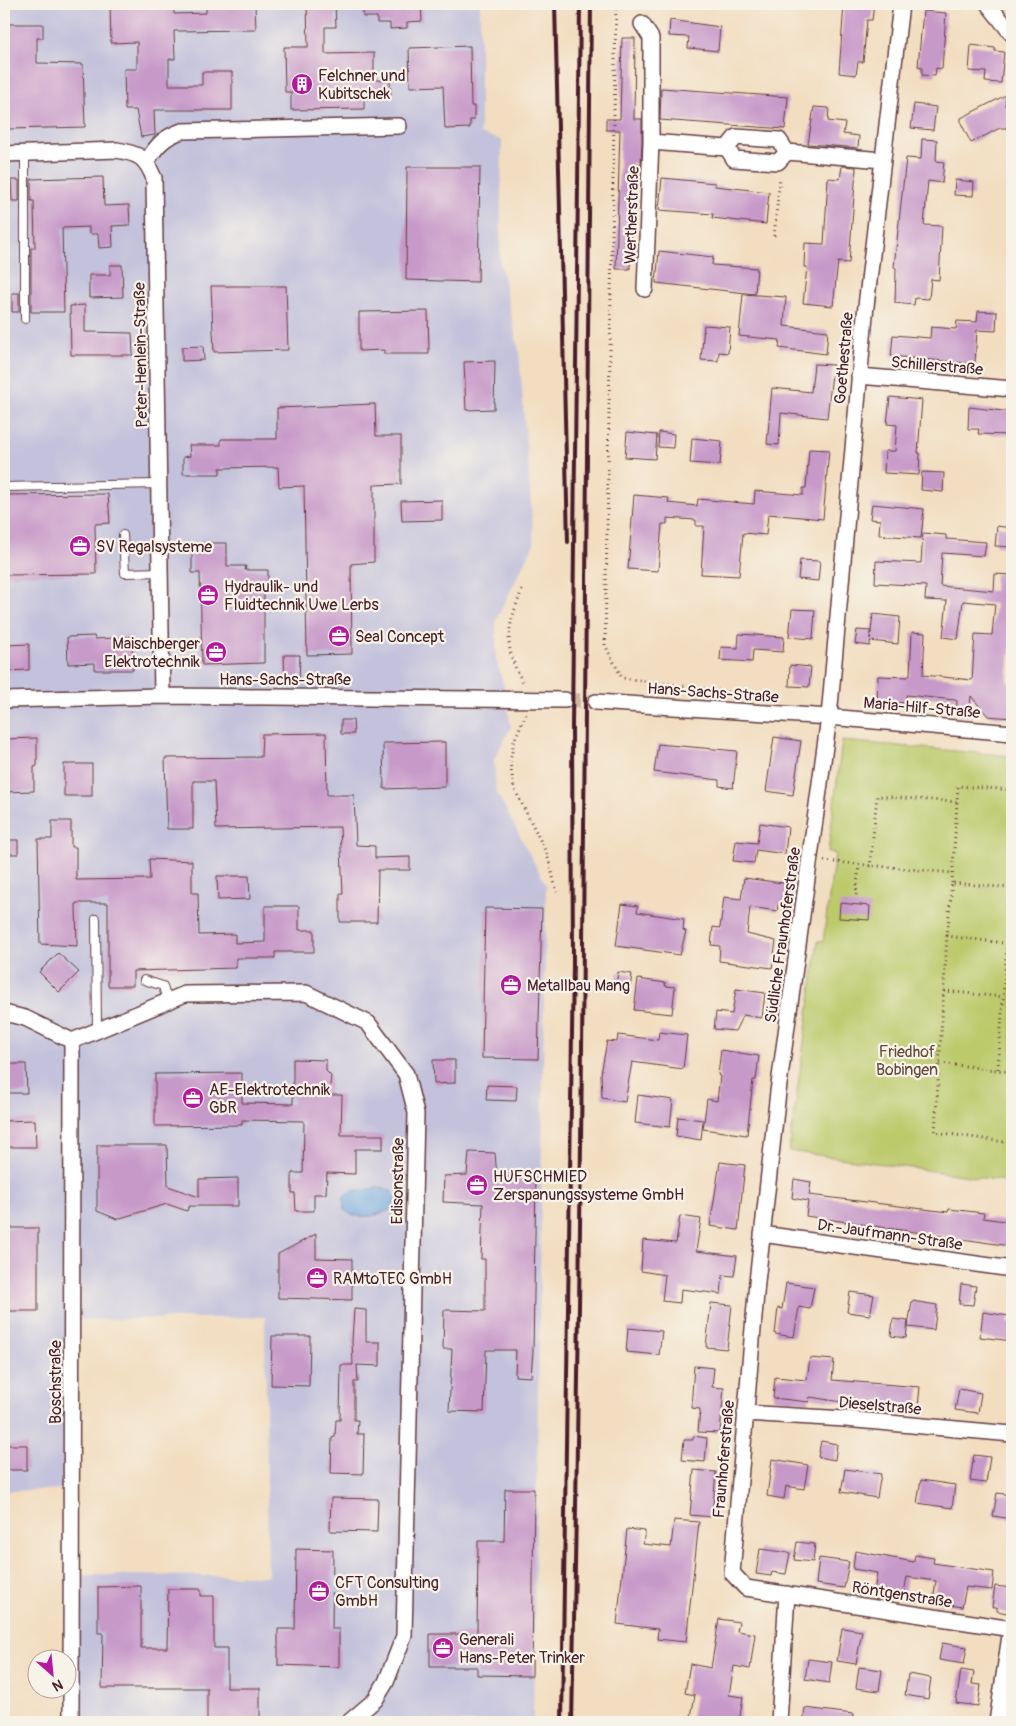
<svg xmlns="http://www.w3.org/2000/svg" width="1016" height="1726" font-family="Pangolin,sans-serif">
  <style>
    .industrial { fill: #c3c1db }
    .green { fill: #bcca6c; stroke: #83744c }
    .water { fill: #75a9e1; stroke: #606486 }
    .building { fill: #c799c9 }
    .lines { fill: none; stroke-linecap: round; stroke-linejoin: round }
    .minor-tunnel { stroke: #d0b7a2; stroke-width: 15; stroke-dasharray: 15 8; stroke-linecap: butt }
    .service-casing { stroke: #633c41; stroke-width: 10 }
    .minor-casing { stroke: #633c41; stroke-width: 18 }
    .path { stroke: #633c41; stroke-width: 3; stroke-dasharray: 1 4; stroke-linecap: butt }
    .service { stroke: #fff; stroke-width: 8 }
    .minor { stroke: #fff; stroke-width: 15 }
    .rail { stroke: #4a1f2b; stroke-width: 4 }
    .labels { text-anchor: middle; stroke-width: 4.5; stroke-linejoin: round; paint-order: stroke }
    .poi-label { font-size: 16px; fill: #4a1f2b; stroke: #f7f3e8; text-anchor: start }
    .street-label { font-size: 16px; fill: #4a1f2b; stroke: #f7f3e8 }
    .park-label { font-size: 16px; fill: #664a3b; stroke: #f7f3e8 }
  </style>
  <rect width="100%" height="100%" fill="#f7f3e8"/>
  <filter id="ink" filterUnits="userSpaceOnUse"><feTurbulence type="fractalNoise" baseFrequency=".02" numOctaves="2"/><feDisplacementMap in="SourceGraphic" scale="10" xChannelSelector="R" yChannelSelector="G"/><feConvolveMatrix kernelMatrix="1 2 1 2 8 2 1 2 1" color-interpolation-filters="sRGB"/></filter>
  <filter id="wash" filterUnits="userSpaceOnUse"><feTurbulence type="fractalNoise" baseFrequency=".0096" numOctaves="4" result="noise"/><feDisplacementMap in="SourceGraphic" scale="20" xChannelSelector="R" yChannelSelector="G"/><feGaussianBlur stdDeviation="1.12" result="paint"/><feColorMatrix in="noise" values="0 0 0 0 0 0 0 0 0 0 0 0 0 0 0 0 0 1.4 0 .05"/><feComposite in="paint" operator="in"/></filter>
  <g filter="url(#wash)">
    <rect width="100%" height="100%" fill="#f2ddc0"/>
    <path class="industrial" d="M4 4H480V134L502 140 500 262 519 352 534 544 496 620V660L504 686 511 727 494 759 496 791 546 885 533 1722H71V1575L268 1576 265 1317 73 1320 72 1489 4 1491Z"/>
    <path class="green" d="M842 741 1012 756V1182L789 1151 818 941H823L835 853 828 852Z"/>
    <path class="water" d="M378 1188 391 1190 395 1198 392 1209C377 1216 358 1221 344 1210V1196L352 1191Z"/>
    <g id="blocks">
      <path class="building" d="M110 4H174V14L206 13V4H255L256 30 174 31 175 59H169V85H202V72H232V110H154L155 135 141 137 136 110H125L124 69H137V42L111 43Z
        M307 4H335L336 27H325V54L374 53V80H390L391 94 364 95V109L291 110V92H285L284 47H308Z
        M363 4H421L422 21 407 22V28L390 29V23H377V17H363Z
        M844 4H874L872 20H867L863 62H858L856 75 839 73Z
        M923 11 946 13 942 69 936 68 935 76 922 75V67L918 66Z
        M670 20 720 27 718 51 688 48 689 37 669 36Z
        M5 24H43V38H37V63L83 64 85 127 9 129 7 96 10 97Z
        M622 38H635L634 119H642V142L641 164 632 163 630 269H616L620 130H606V119H620Z
        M971 45 995 48V51L1004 52 1001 83 985 82 986 72 969 71Z
        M470 46 471 106H474V120H470V128L445 129 443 86 410 87 409 48Z
        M661 88 788 97 785 129 660 120Z
        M1006 95 1005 106H1009L1007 128H1000L971 143 961 123V118Z
        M914 104 936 107 933 130 911 128Z
        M814 107 829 108 828 121 845 123 843 134 859 136 858 148 808 144Z
        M922 139 937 140 936 161 944 162 942 183 928 181 924 225 942 226 939 280 931 279 929 299 915 298 914 305 895 303 896 268 894 267 906 158 921 159Z
        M842 166 856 167V169L849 263 838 262 833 306 803 303 807 267H804L805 243 824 244 828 178 840 179Z
        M407 167H480L478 282 406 280Z
        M103 177 104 206 129 205 130 225 112 226 113 247 99 248 98 234H89V227L62 228 64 312H31V248H35L34 201H31V179Z
        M662 178 715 183V186L769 192 766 224 712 218 713 214 659 210Z
        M11 180H19V201H12Z
        M955 180 974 182 973 196 954 195Z
        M659 251 713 257 712 265 757 268 755 294 656 283Z
        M110 265H122L123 297 89 298V275H110Z
        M211 286H286L288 350 214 352Z
        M12 293H19V312H12Z
        M743 294 786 297 784 326 828 331 826 354 779 348 780 340 739 336Z
        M85 305V332L132 333 133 355H71L70 306Z
        M428 311 429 354H384V350L359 351V312Z
        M978 311 997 312 996 331 977 330 975 364 891 356 893 335 930 338 931 327 956 329 957 321 977 322Z
        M704 325 730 327 728 353 719 352 718 361 701 360Z
        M203 346 204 360 182 361V347Z
        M495 361 494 409 466 410 464 362Z
        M814 364 833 365 827 418 781 413 779 445 767 444 772 388 811 392Z
        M890 397 922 400 918 453H920L919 475 884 473 885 451H895L897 425 887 424Z
        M375 404 376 436H401V484L374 485V562L351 564 352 654 307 655 304 486 279 487 278 467 220 468V474H183V457L190 456 189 445H221V439H277V408Z
        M969 407 1012 412V435L978 434 979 429H968Z
        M627 432 657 435 655 459 625 457Z
        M659 432 674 434 673 448 658 447Z
        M692 438 722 441 720 465 690 463Z
        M809 449 829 450 823 519 768 514 766 535 743 533 739 576 701 574 704 526H696V520L667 518V524H662L658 571 628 569 634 495 669 498 668 503 697 506 698 499 754 504 755 491 803 495V488H806Z
        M922 472 944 473 943 492 921 490Z
        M108 494 110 523 95 524 96 574 4 575V495Z
        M442 500V520L402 521 401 501Z
        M872 504 924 509 921 538 879 535 880 520 870 519Z
        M997 526 1012 528V547L995 546Z
        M923 533 946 535V539L986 542 984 556 942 553 940 586 994 591 995 574 1012 575V632L1007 682 1012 683V718L988 716 971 696 969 716 956 715 957 701 955 700 906 695V703L877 701 878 676 908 677 910 675 912 632 925 633 923 675 972 680 975 634 992 635 995 604 963 601 958 639 943 637 947 601 925 600 926 586 875 583 876 561 921 563Z
        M192 543H227V566H246L245 570H268V583H264V663L202 665 200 573H192Z
        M800 560 820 561 818 581 798 579Z
        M792 609 815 610 813 639 789 637Z
        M873 614 900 617 898 644 870 641V646L855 644 857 630 871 631 870 639Z
        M739 634 784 637 783 652 753 650 752 662 720 660 721 647 738 648Z
        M94 636 95 639 132 637 133 670H95V663L68 664 67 637Z
        M29 644V670L4 671V645Z
        M284 655H300L299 684 285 685Z
        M790 665 811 667 809 687 789 686Z
        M341 720H353L354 734H341Z
        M326 733 327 795H354L356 845 375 846V858L410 857V870H378L377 922H340V894H343L340 827 216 829 214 781H193V829H167L165 758 261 757 262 734Z
        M774 737 801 741 793 795 766 791Z
        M37 738V766L34 767V791L4 792 6 739Z
        M445 742V787L384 789 383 743Z
        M658 744 737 751 733 788 719 786V780L654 772Z
        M64 764H92V796H64Z
        M52 821H71V847H76V880L150 879 149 859 192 861V893H198L199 935 235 934V943L265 942V906H299V930H314V952H275V958H236V968L133 971V986H108V903H76L77 946 40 944 38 839H52Z
        M760 823 788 827 785 854 756 850 754 863 733 861 736 841 757 843Z
        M5 840H18V854H5Z
        M217 876H249L250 899 218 900Z
        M744 878 791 884 788 906 778 905 777 911 750 907 747 934 776 941 772 968 719 961 720 946 711 945 713 927 720 928 724 897 741 899Z
        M840 903 870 906 869 920 839 918Z
        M622 904 638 906 637 912 684 919 683 930 686 931 680 955 616 946Z
        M485 908 542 909 538 1059 482 1058Z
        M58 953 79 972 59 992 39 972Z
        M618 972 632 974 630 988 616 986Z
        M638 979 666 983 665 986 675 987 672 1014 634 1010Z
        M736 989 765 993 762 1018 743 1015 735 1031 714 1029 716 1012 732 1014Z
        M659 1032 687 1035 683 1069 632 1062 625 1102 602 1098 601 1074 607 1041 617 1042 618 1035 658 1040Z
        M721 1050 759 1056 756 1080H753L747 1135 703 1129 707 1099 717 1101 720 1076 718 1075Z
        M293 1059 326 1060V1071L331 1076 329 1095H342L341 1135H383V1149H355V1174L327 1173 326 1194H314V1211H296L295 1193H292V1173H303L304 1121 242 1120V1125L155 1126V1074L242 1073V1103L293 1104Z
        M433 1060H455V1083L434 1084Z
        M4 1064H26L27 1093H4Z
        M487 1085 517 1086 516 1101 486 1100Z
        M638 1095 673 1100 670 1127 635 1123Z
        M678 1117 703 1120 701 1140 676 1136Z
        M35 1120 36 1147H4V1121Z
        M97 1145H167L168 1186 199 1197V1179L238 1178V1206H189L187 1211 167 1204 117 1219 97 1211Z
        M469 1152 495 1153 497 1177 536 1178 533 1351 531 1377 515 1376 516 1350H486L484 1412 449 1411 452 1349H443L444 1310 485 1311V1259H481L483 1204 443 1202 444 1176 467 1175Z
        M720 1162 745 1165 738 1230 710 1226Z
        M794 1179 811 1182 809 1195 948 1212 949 1209 984 1213 983 1218 1012 1222 1010 1246 806 1216 808 1201 792 1198Z
        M680 1216 701 1219 696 1251 737 1256 734 1276 723 1275 721 1294 681 1289 680 1303 662 1301 665 1275 641 1271 643 1240 676 1243Z
        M4 1228H38V1311H4Z
        M316 1234V1258L352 1259V1300L278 1298V1254Z
        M786 1283 814 1287 810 1309 799 1307 794 1337 775 1334 778 1308 782 1309Z
        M961 1284 976 1286 973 1305 959 1304Z
        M850 1292 874 1295 870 1315 847 1312Z
        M912 1301 937 1305 934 1330 908 1327Z
        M711 1303 732 1305 727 1349 706 1347Z
        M354 1309 366 1310V1342H380V1366L357 1365 358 1382H354V1420H358L357 1434H364L363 1474 331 1473 332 1438 335 1437 336 1420H340L341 1365H353L352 1341Z
        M983 1312 1009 1316 1008 1324H1012V1341L980 1337Z
        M893 1319 908 1321 906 1338 891 1336Z
        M628 1328 662 1331 659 1355 626 1352Z
        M272 1336H310L309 1386 271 1385Z
        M810 1358 834 1360 832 1380 920 1387 918 1406 880 1403 879 1413 867 1412V1406L810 1397 809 1402 773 1398 775 1377 807 1380Z
        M694 1366 714 1368 712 1387 724 1388 720 1433 698 1432 700 1409 691 1408Z
        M959 1389 981 1393 978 1413 955 1410Z
        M693 1436 707 1438 705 1462 682 1460 684 1440H693Z
        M821 1441 837 1444 835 1460 818 1457Z
        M4 1445H27V1470H4Z
        M974 1455 990 1457 986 1483 970 1481Z
        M772 1459 808 1465 804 1489 786 1486 784 1499 767 1496Z
        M845 1469 881 1474 877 1498 841 1492Z
        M694 1470 716 1472 712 1517 690 1515Z
        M921 1480 955 1485 952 1508 917 1503Z
        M505 1489H534L532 1676 477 1675V1667H430V1634H477L478 1541H504Z
        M997 1493 1012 1495V1519L993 1516Z
        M331 1498 378 1499 377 1532 330 1531Z
        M674 1520 699 1522 686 1642 657 1639 658 1629 617 1624 627 1529 645 1531 643 1544 671 1547Z
        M797 1542 815 1544 813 1562 794 1560Z
        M296 1549 333 1550 332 1629H339V1667L278 1665V1629H295Z
        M760 1549 790 1553 786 1574 772 1572 771 1576 756 1574Z
        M855 1551 914 1562 915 1555 934 1558 933 1563 994 1572 992 1590 966 1587 962 1607 933 1602 936 1581 907 1577 903 1597 874 1593 877 1573 853 1569Z
        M819 1558 849 1562 844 1588 816 1584Z
        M141 1586V1648H167L168 1589H201V1596H214V1648H227V1688H260V1722L207 1721V1688H102L103 1633H98V1587Z
        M995 1586 1012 1588V1614L997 1611V1607H992Z
        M719 1619 739 1622 737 1631 755 1634 750 1669 734 1666 729 1695 743 1697 739 1722H690L695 1695 685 1693 690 1664 711 1668Z
        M842 1628 862 1631 856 1664 837 1661Z
        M942 1643 967 1647 964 1664 939 1660Z
        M808 1659 832 1662 829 1683 805 1679Z
        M859 1667 882 1670 879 1691 856 1688Z
        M961 1670 974 1672 972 1684 981 1685 978 1706 956 1703Z
        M908 1674 931 1678 928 1699 905 1695Z
        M805 1708 853 1714 852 1722H803Z"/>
    </g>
  </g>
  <g filter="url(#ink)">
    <use href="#blocks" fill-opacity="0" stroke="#633c41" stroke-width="1"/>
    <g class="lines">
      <path class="minor-tunnel" d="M565 700 596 702"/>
      <g class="service-casing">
        <path id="service" d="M25 319V154
          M4 487 159 484
          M123 535 125 573 161 572
          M96 919 97 1031
          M144 980 163 986 167 1002"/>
      </g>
      <g class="minor-casing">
        <path id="minor" d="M901 4 865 315 829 717 778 1092 757 1282 732 1573 746 1588 1012 1629
          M988 4 1012 34
          M642 24 651 38V142L645 289
          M651 142 727 148 736 137 779 140 787 152 883 160
          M727 148 734 159 778 162 787 152
          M4 154 117 150C140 154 145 157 154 178L162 696
          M147 161C157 145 164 137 182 131L399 126
          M859 376 1012 389
          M4 700 162 696 565 700
          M596 702 829 717 1012 733
          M4 1013 25 1018 72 1041 185 994 306 993 368 1023 406 1074 416 1113 404 1636 386 1682 375 1700 349 1722
          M762 1234 1012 1269
          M745 1413 845 1419 1012 1434
          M71 1722 72 1041
          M779 1722 787 1594
          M997 1722 1011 1629"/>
      </g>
      <path class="path" d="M616 4 605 645 622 678 752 695
        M774 236 780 177
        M522 590C507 629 502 646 524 684
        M526 714 514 741 510 763 514 788 547 854 557 892
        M824 861 953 873
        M870 867 877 796 957 802
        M952 883 958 786 1012 790
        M856 895 859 865
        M947 936 952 883 1012 888
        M1012 944 947 936 935 1132 1012 1143
        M944 991 1003 997
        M940 1063 1012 1072
        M998 1069 1007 944"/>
      <use href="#service" class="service"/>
      <use href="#minor" class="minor"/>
      <path class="rail" d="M555 4 568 542
        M562 1722 573 964 572 727 580 4
        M572 1722C584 1149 585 577 591 4"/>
    </g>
  </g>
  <defs>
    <g id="building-disc" transform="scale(1.125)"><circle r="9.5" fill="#b5179e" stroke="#f7f3e8"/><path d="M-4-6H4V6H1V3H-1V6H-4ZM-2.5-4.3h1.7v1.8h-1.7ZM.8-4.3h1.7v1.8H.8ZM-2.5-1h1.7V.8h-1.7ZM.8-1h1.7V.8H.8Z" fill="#fff"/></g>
    <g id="office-disc" transform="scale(1.125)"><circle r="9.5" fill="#b5179e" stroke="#f7f3e8"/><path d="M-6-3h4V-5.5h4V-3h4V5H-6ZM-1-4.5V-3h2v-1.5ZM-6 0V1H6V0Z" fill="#fff"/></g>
  </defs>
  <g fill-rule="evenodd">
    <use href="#building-disc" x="302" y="84"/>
    <use href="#office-disc" x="80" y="546"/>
    <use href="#office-disc" x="208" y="595"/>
    <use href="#office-disc" x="339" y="636"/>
    <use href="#office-disc" x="216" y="652"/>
    <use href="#office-disc" x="511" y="985"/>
    <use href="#office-disc" x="193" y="1098"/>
    <use href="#office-disc" x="477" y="1185"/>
    <use href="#office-disc" x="317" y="1278"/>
    <use href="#office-disc" x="319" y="1591"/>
    <use href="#office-disc" x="443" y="1648"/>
  </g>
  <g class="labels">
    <g class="poi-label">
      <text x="318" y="81">Felchner und<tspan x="318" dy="18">Kubitschek</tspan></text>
      <text x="96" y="552">SV Regalsysteme</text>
      <text x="224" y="592">Hydraulik- und<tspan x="224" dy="18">Fluidtechnik Uwe Lerbs</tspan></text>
      <text x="355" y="642">Seal Concept</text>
      <text x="200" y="649" text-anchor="end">Maischberger<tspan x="200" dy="18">Elektrotechnik</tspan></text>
      <text x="527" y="991">Metallbau Mang</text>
      <text x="209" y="1095">AE-Elektrotechnik<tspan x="209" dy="18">GbR</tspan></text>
      <text x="493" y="1182">HUFSCHMIED<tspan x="493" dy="18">Zerspanungssysteme GmbH</tspan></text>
      <text x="333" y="1284">RAMtoTEC GmbH</text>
      <text x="335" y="1588">CFT Consulting<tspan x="335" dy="18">GmbH</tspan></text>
      <text x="459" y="1645">Generali<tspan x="459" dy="18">Hans-Peter Trinker</tspan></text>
    </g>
    <g class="street-label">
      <text transform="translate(631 215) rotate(-88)" y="6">Wertherstraße</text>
      <text transform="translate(140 355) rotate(-91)" y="6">Peter-Henlein-Straße</text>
      <text transform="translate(843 358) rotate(-85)" y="6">Goethestraße</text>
      <text transform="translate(937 365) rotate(5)" y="6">Schillerstraße</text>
      <text x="285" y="685">Hans-Sachs-Straße</text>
      <text transform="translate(713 692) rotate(4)" y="6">Hans-Sachs-Straße</text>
      <text transform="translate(922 707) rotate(5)" y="6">Maria-Hilf-Straße</text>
      <text transform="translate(782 935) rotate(-82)" y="6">Südliche Fraunhoferstraße</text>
      <text transform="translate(397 1181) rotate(-89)" y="6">Edisonstraße</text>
      <text transform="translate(890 1234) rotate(8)" y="6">Dr.-Jaufmann-Straße</text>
      <text transform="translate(55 1382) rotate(-90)" y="6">Boschstraße</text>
      <text transform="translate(880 1405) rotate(5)" y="6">Dieselstraße</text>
      <text transform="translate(723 1459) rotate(-85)" y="6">Fraunhoferstraße</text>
      <text transform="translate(902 1594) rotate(9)" y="6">Röntgenstraße</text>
    </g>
    <g class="park-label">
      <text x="907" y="1057">Friedhof<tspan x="907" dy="18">Bobingen</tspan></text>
    </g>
  </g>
  <rect width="1016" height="1726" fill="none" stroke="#f7f3e8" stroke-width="20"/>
  <g transform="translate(52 1674) rotate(153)"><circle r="24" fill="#f7f3e8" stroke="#b29e9c"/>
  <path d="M0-4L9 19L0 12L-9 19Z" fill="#b5179e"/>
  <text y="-8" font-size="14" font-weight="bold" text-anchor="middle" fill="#4a1f2b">N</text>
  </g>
</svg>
